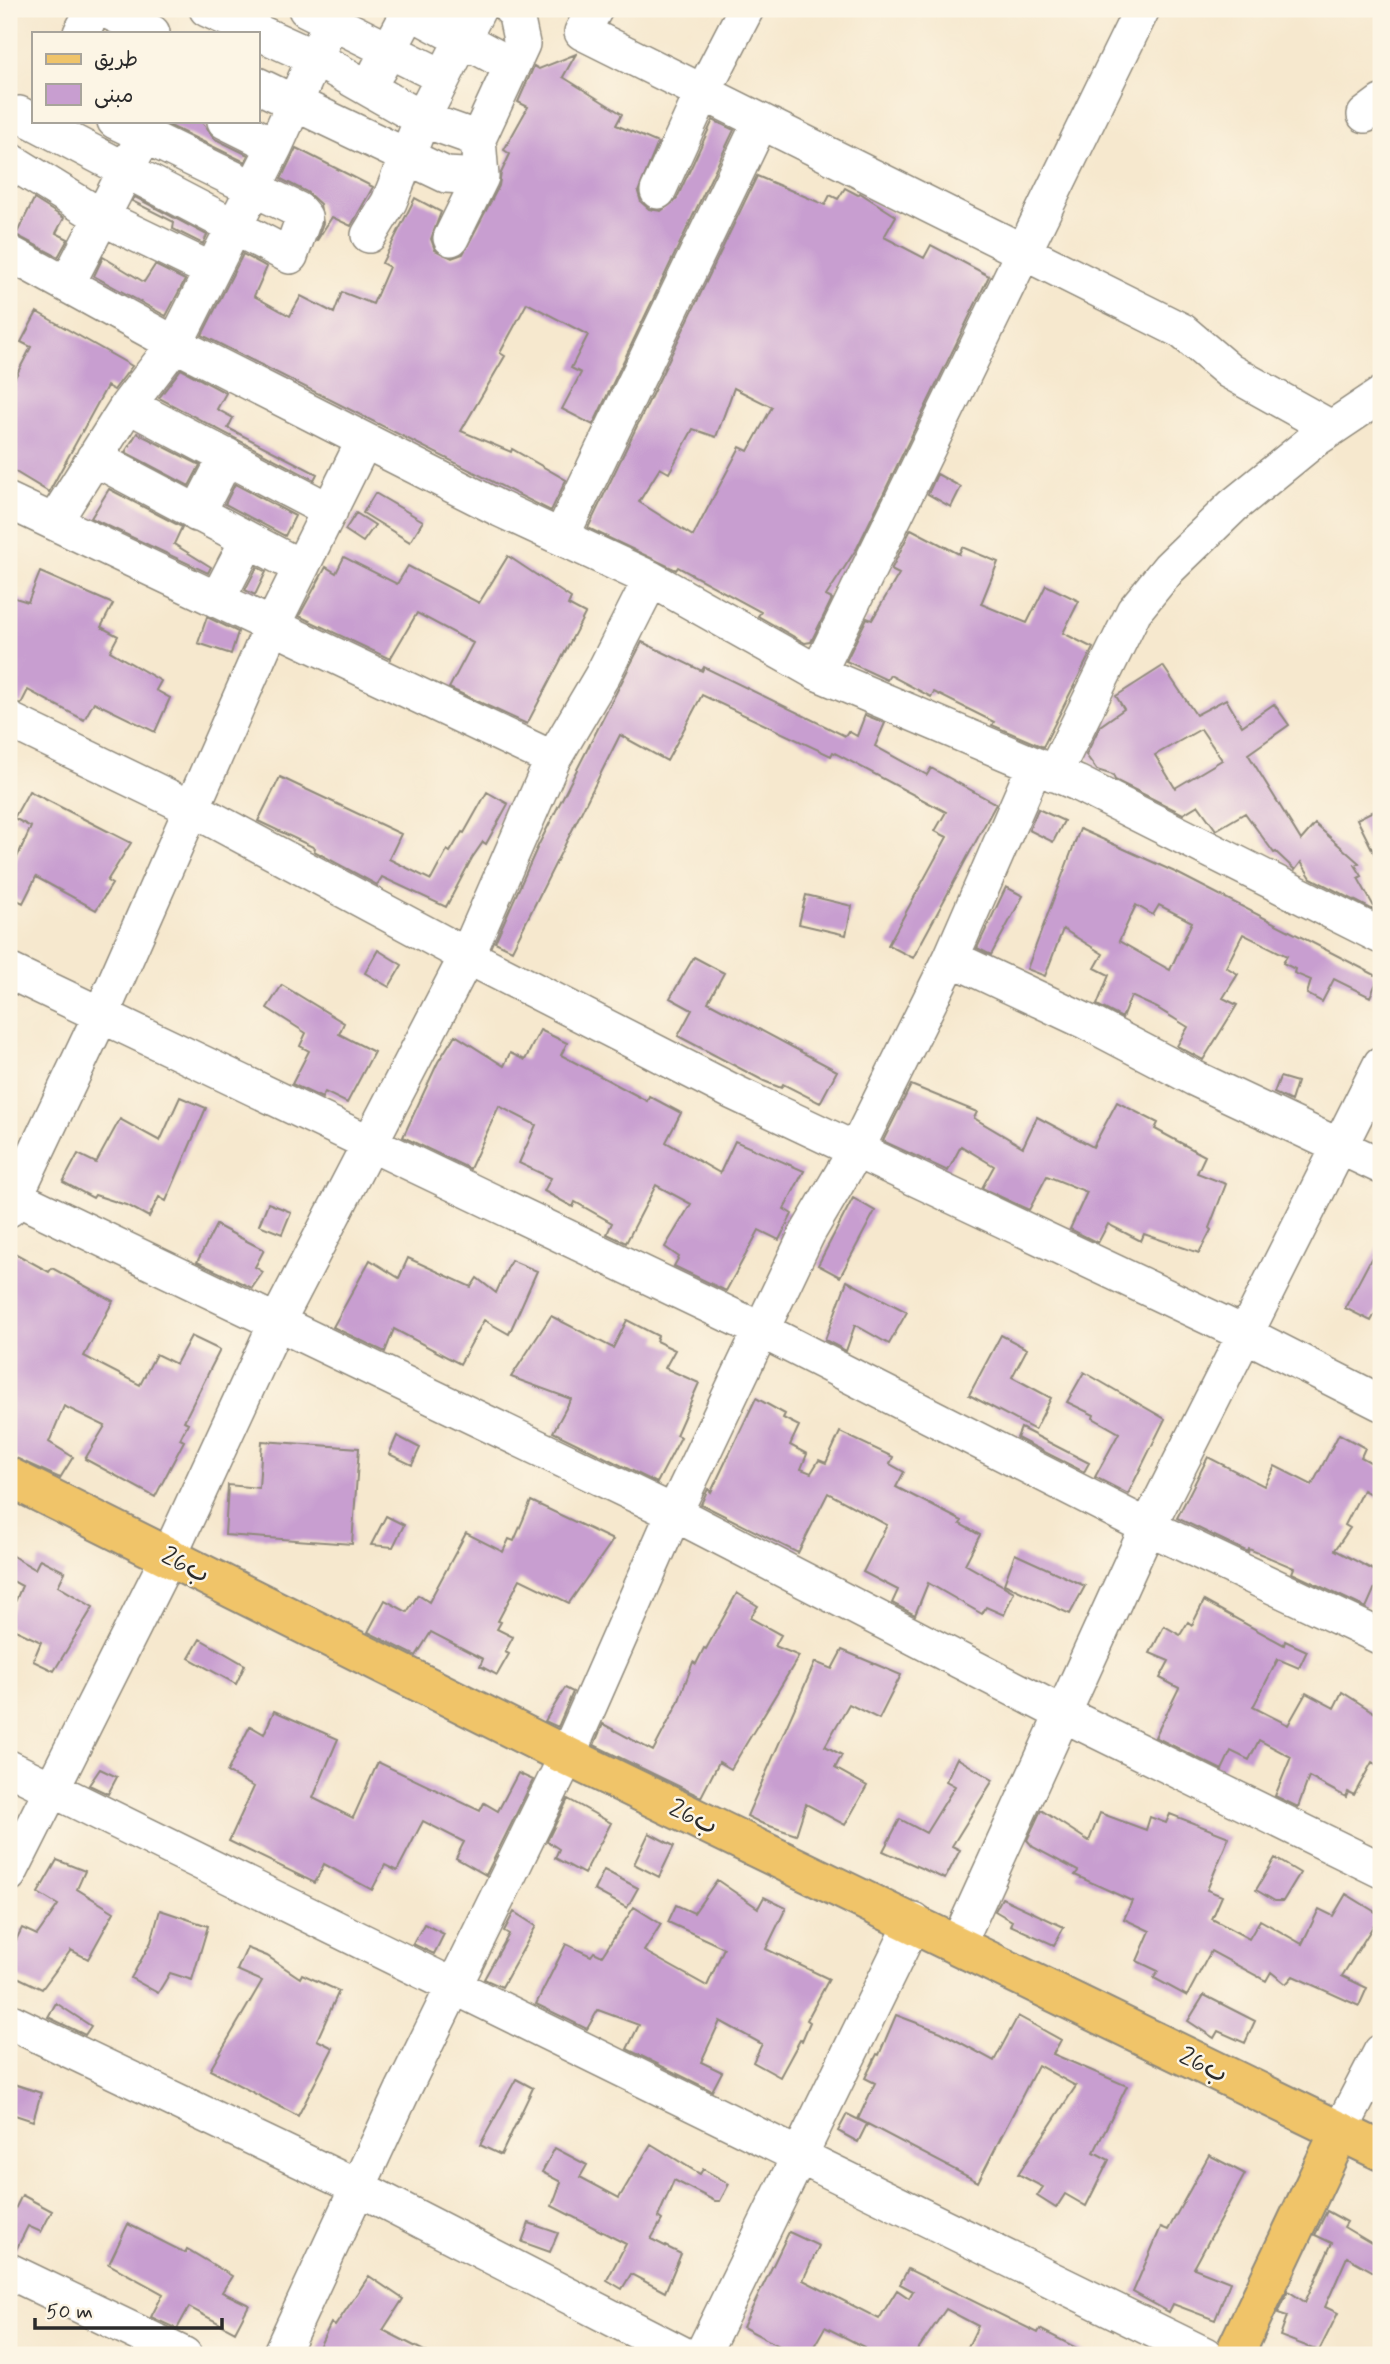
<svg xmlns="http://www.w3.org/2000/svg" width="1390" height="2364" font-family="Mynerve,'Playpen Sans Arabic',sans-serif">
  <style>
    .building { fill: #c89ed0; fill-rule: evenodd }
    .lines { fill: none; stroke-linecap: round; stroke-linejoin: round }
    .minor-casing { stroke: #908a7c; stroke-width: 38 }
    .major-casing { stroke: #908a7c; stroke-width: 42 }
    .highway-casing { stroke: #908a7c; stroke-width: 42 }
    .minor { stroke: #fff; stroke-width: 35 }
    .major { stroke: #f0c469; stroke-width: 38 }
    .highway { stroke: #f0c469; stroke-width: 38 }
    .labels { text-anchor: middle; stroke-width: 5; stroke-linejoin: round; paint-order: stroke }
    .street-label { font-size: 26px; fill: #2b2b2b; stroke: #fcf5e5 }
  </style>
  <rect width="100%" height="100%" fill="#fcf5e5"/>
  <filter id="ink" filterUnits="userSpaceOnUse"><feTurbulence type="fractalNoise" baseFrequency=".0143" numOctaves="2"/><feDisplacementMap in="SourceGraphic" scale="14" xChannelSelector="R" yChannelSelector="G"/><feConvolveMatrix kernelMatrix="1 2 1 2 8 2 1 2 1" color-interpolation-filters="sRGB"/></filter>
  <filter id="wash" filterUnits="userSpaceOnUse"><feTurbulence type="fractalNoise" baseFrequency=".00686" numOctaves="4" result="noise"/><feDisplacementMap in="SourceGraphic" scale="28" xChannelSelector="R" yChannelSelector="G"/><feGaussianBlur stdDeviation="1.57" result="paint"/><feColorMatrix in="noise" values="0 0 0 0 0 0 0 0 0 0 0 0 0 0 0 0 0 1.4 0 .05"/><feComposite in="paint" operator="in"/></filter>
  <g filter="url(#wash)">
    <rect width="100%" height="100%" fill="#f6e8ce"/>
    <g id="blocks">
      <path class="building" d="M576 54 563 77 622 114 616 125 658 143 638 192 641 202 649 209 661 211 676 200 713 120 734 130 593 425 562 409 581 373 571 368 588 335 527 303 500 353 505 356 461 431 511 452 512 449 566 480 551 511 202 335 243 254 267 267 254 296 290 316 301 296 334 313 342 292 373 304 389 267 382 263 415 198 441 212 431 239 435 250 452 258 463 254 499 186 501 173 510 154 504 150 528 107 518 102 534 66 539 69Z
        M160 121H201L215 139 248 155 245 162Z
        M296 148 373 187 351 226 332 217 316 242 323 223 320 204 307 192 281 179Z
        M757 176 825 205 830 195 838 199 845 188 858 195 860 193 896 216 884 237 924 258 931 245 989 276 857 548 826 596 832 599 811 642 805 643 758 616 761 612 678 567 676 570 588 528ZM734 388 772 407 748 451 740 447 693 536 639 502 660 468 669 473 693 429 716 437Z
        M135 197 207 235 203 244 173 229 174 222 132 201Z
        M34 199 64 218 56 233 68 239 58 257 16 235Z
        M103 257 144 282 155 265 185 280 166 316 94 276Z
        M37 312 132 366 114 390 107 386 49 492 9 468V389L31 347 21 342Z
        M181 369 226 393 217 409 233 418 228 428 317 474 314 480 159 398Z
        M137 433 200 465 189 486 125 452Z
        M937 474 961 487 951 507 928 494Z
        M235 484 295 516 285 536 225 504Z
        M109 489 182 527 174 544 211 567 208 573 91 518Z
        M375 493 423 521 410 542 363 513Z
        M356 513 375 525 363 542 345 530Z
        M911 529 959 554 962 547 998 562 981 604 1027 623 1046 585 1079 601 1063 633 1093 648 1043 747 992 725 994 722 934 692 931 697 890 675 887 680 846 661 867 618 872 620 899 574 891 570Z
        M508 556 571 598 568 605 585 614 527 724 449 688 473 643 417 613 390 659 299 616 326 567 336 573 344 557 397 584 408 566 479 603Z
        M257 567 266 572 255 595 245 590Z
        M40 572 113 604 101 627 118 636 110 651 161 681 156 690 170 698 155 732 94 702 84 720 28 690 21 704 9 700V596L28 602Z
        M207 617 238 632 231 654 198 643Z
        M642 642 702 671 704 667 845 736 848 731 857 736 865 715 885 723 875 746 927 775 931 768 996 804 913 958 888 945 947 837 935 831 946 812 833 752 831 756 702 695 667 761 620 735 512 950 495 942 538 846Z
        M1163 666 1196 715 1226 699 1242 726 1274 704 1289 725 1248 754 1301 840 1315 824 1359 863 1355 865 1362 876 1358 878 1377 912 1311 878 1301 862 1295 870 1276 852 1274 853 1245 813 1216 830 1198 805 1183 814 1115 780 1113 775 1097 770 1086 755 1100 726 1124 709 1116 696ZM1201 729 1222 760 1175 788 1155 755Z
        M280 777 401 834 389 859 431 880 447 850 450 852 462 832 464 833 487 792 508 804 486 844 483 842 472 858 446 907 382 877 377 885 314 851 315 848 258 821Z
        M29 791 131 843 107 881 112 884 96 910 36 877 23 903 9 896V875L31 827 14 818Z
        M1038 809 1064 821 1053 842 1029 830Z
        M1375 810 1381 822V867L1357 819Z
        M1080 829 1177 873 1379 977 1370 997 1334 979 1322 1002 1307 994 1311 980 1294 973 1295 969 1283 963 1287 956 1243 934 1226 967 1238 974 1223 998 1237 1005 1203 1060 1177 1046 1188 1027 1157 1008 1131 996 1122 1018 1097 1005 1109 975 1095 968 1103 954 1063 929 1045 976 1027 969ZM1136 905 1153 915 1159 905 1192 922 1170 970 1119 941Z
        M1006 887 1023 896 991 955 977 948Z
        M806 895 852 906 846 935 799 924Z
        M378 950 402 965 389 987 365 973Z
        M694 957 724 973 708 1002 837 1071 820 1103 783 1084 781 1088 764 1081 678 1036 692 1010 670 998Z
        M282 985 344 1023 339 1034 374 1052 347 1103 325 1092 322 1098 292 1084 309 1051 300 1046 306 1033 267 1008Z
        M540 1030 567 1043 561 1055 647 1101 649 1096 681 1113 666 1142 720 1173 735 1141 804 1171 784 1209 792 1214 779 1240 759 1230 726 1291 674 1266 679 1257 665 1247 691 1204 656 1185 626 1243 607 1234 612 1223 575 1202 573 1207 544 1191 551 1178 519 1163 536 1125 499 1106 470 1169 403 1137 438 1062 455 1035 504 1066 510 1053 525 1060Z
        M1280 1077 1297 1082 1291 1101 1274 1093Z
        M911 1085 977 1112 974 1118 1023 1147 1037 1117 1093 1147 1117 1102 1158 1123 1155 1129 1205 1156 1197 1173 1226 1184 1209 1228 1211 1230 1199 1253 1144 1234 1141 1241 1108 1224 1098 1243 1070 1229 1087 1192 1047 1176 1029 1210 982 1188 994 1166 961 1146 948 1171 883 1141Z
        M180 1097 206 1108 166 1201 159 1197 149 1217 129 1206 95 1195 93 1198 63 1182 78 1154 96 1163 120 1119 160 1141Z
        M853 1198 875 1211 840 1277 818 1265Z
        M268 1203 291 1212 282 1234 259 1225Z
        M216 1225 264 1250 255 1267 263 1272 252 1288 197 1262Z
        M1381 1240V1303L1371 1321 1345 1308Z
        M9 1250 49 1272 52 1268 113 1301 84 1356 140 1385 156 1354 176 1364 191 1336 220 1350 184 1421 188 1423 180 1439 184 1441 155 1497 85 1459 105 1426 64 1406 49 1442 73 1457 60 1478 9 1455Z
        M408 1258 471 1287 477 1278 496 1293 511 1260 537 1271 509 1334 484 1320 460 1364 394 1329 385 1352 333 1327 370 1260 399 1278Z
        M847 1281 907 1312 889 1344 855 1325 846 1351 825 1340Z
        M551 1316 613 1348 627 1320 658 1336 656 1341 675 1350 665 1368 699 1383 676 1435 681 1437 657 1483 553 1432 571 1399 511 1377Z
        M1001 1335 1027 1349 1012 1377 1051 1398 1035 1430 969 1395Z
        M1084 1372 1165 1419 1128 1494 1095 1477 1119 1433 1093 1418 1094 1415 1067 1402Z
        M756 1398 785 1414 783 1418 799 1426 790 1445 807 1454 801 1469 811 1473 819 1460 826 1463 840 1432 893 1457 890 1464 904 1472 896 1487 962 1521 960 1524 980 1535 965 1564 1014 1592 1004 1615 986 1607 982 1614 928 1583 915 1615 892 1603 898 1590 863 1572 887 1525 828 1493 798 1553 701 1504 708 1489 711 1492Z
        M1021 1428 1089 1463 1084 1472 1017 1438Z
        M1339 1434 1365 1448 1361 1457 1381 1468V1500L1363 1490 1345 1525 1350 1528 1335 1550 1381 1574 1366 1608 1292 1573 1294 1568 1249 1549 1248 1552 1177 1518 1208 1457 1264 1486 1275 1466 1312 1485Z
        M397 1436 420 1448 412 1465 389 1454Z
        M262 1441 359 1448 352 1544 225 1535 228 1485 259 1488Z
        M531 1501 613 1540 569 1603 520 1579 498 1621 501 1622 497 1629 513 1637 505 1652 509 1654 497 1675 480 1666 483 1659 431 1632 416 1656 368 1632 385 1600 407 1612 418 1595 429 1602 466 1533 503 1552 509 1539 514 1541Z
        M386 1516 404 1525 393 1547 371 1545Z
        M9 1554 35 1569 40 1559 65 1572 58 1586 93 1607 54 1671 33 1661 41 1642 9 1627V1616L22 1586 9 1579Z
        M1015 1554 1085 1586 1070 1614 1004 1584Z
        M737 1593 758 1606 750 1618 781 1635 775 1646 799 1656 731 1769 719 1762 701 1797 594 1745 603 1724 653 1751 678 1703 693 1662 696 1664 704 1648 706 1649Z
        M1204 1601 1284 1645 1285 1641 1307 1651 1299 1668 1278 1659 1253 1707 1288 1725 1306 1693 1334 1708 1342 1692 1381 1717V1767L1372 1762 1354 1795 1348 1792 1346 1797 1309 1777 1298 1807 1275 1796 1291 1757 1259 1740 1249 1760 1231 1751 1222 1770 1155 1737 1179 1688 1160 1678 1169 1661 1150 1653 1164 1626 1180 1635 1188 1622 1192 1625Z
        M200 1639 245 1665 236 1684 189 1658Z
        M842 1650 901 1675 879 1719 849 1704 825 1746 842 1755 835 1768 867 1786 845 1825 806 1804 796 1835 761 1823 747 1816 815 1662 832 1669Z
        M565 1688 573 1692 558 1727 545 1721Z
        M274 1711 338 1739 313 1798 353 1818 378 1762 480 1811 484 1803 498 1811 518 1773 533 1780 486 1875 456 1858 464 1842 423 1821 397 1871 385 1865 372 1890 324 1864 315 1883 229 1841 254 1787 227 1772 250 1726 264 1734Z
        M957 1758 993 1780 952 1846 960 1850 945 1879 883 1851 900 1819 926 1833 955 1786 946 1781Z
        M100 1769 117 1777 108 1794 89 1785Z
        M568 1799 611 1823 584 1874 555 1858 559 1849 547 1841Z
        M1041 1810 1089 1841 1100 1813 1146 1830 1150 1817 1166 1823 1170 1814 1229 1837 1207 1890 1222 1896 1212 1919 1249 1939 1260 1920 1302 1944 1319 1909 1333 1916 1346 1894 1380 1915 1342 1976 1367 1988 1359 2006 1293 1976 1286 1984 1271 1972 1266 1981 1211 1951 1187 1996 1154 1978 1158 1971 1137 1961 1150 1931 1124 1919 1132 1901 1075 1875 1078 1871 1033 1847 1027 1840Z
        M649 1833 674 1846 659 1877 634 1864Z
        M1275 1858 1300 1873 1283 1901H1275L1256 1890Z
        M57 1860 85 1871 77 1889 114 1912 88 1959 71 1950 42 1989 9 1973V1954L22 1928 37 1935 58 1905 38 1893Z
        M604 1870 638 1888 627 1908 594 1890Z
        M717 1880 758 1908 764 1897 786 1908 766 1949 829 1979 807 2020 810 2022 802 2041 800 2040 780 2077 753 2062 762 2044 720 2021 701 2062 722 2072 712 2091 627 2049 639 2025 598 2010 587 2029 536 2004 566 1944 591 1956 594 1952 602 1956 634 1907 661 1924 644 1951 707 1986 724 1948 668 1922 676 1905 694 1913Z
        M1002 1898 1064 1927 1054 1945 1010 1925 1012 1921 995 1911Z
        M160 1910 208 1926 192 1980 170 1973 158 1993 131 1978 151 1942Z
        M514 1912 536 1926 502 1987 484 1979 509 1934 504 1931Z
        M424 1924 444 1934 434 1954 413 1944Z
        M247 1948 267 1956 300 1978 302 1974 339 1991 317 2040 333 2048 298 2116 210 2070 262 1981 237 1970Z
        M1204 1995 1255 2021 1245 2043 1218 2031 1214 2038 1188 2021Z
        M56 2003 91 2026 85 2035 48 2017Z
        M896 2015 941 2032 994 2061 1018 2016 1061 2040 1053 2054 1127 2086 1094 2152 1109 2160 1086 2206 1065 2194 1056 2208 1037 2196 1043 2187 1018 2174 1076 2086 1038 2065 978 2182 858 2119 875 2083 865 2078 877 2054 879 2055Z
        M516 2079 533 2088 501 2155 480 2145Z
        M14 2084 41 2093 33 2121 9 2113Z
        M847 2114 867 2124 858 2142 838 2131Z
        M651 2144 700 2174 703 2169 729 2184 720 2201H715L674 2180 658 2217 662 2220 651 2239 681 2254 665 2292 631 2274 622 2289 607 2280 626 2244 552 2206 561 2182 542 2172 555 2148 587 2165 580 2177 619 2198Z
        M1209 2155 1245 2174 1194 2268 1230 2282 1215 2320 1173 2304 1169 2312 1133 2292 1161 2227 1168 2230Z
        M22 2195 52 2211 41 2232 28 2226 15 2252 9 2251V2221Z
        M1327 2211 1347 2222 1344 2227 1381 2249V2276L1347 2257 1325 2307 1338 2313 1319 2351 1280 2336 1287 2316 1278 2313 1288 2291 1305 2302 1332 2243 1315 2235Z
        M529 2223 558 2233 550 2252 522 2242Z
        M128 2224 185 2253 187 2249 232 2276 222 2292 249 2305 235 2332 189 2307 177 2329 151 2317 163 2294 109 2264Z
        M789 2232 819 2246 803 2280 879 2319 897 2290 909 2298 913 2291 900 2284 908 2269 1038 2333 1040 2329 1090 2355H964L978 2326 946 2309 914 2355H860L864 2347 825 2327 809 2355H796L743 2327Z
        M369 2276 403 2299 383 2330 432 2355H315L331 2323 335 2326Z"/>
    </g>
  </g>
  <g filter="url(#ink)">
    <use href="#blocks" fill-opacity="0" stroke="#908a7c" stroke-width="2"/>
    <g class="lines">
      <g class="minor-casing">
        <path id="minor" d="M104 9 152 33
          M207 9 315 58 422 119 478 139
          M306 9 443 77
          M406 9 511 65
          M595 9 582 32 1182 331 1229 371 1331 428
          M81 33 94 9
          M378 70 410 11
          M257 85 446 175 481 177
          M19 114 290 256 304 217 298 210 115 121
          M1365 115 1381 103
          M225 121 275 146
          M9 160 103 218 211 270
          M658 191 703 92 746 9
          M369 235 389 202 422 119 478 9
          M451 238 481 177 478 139 522 44 515 11 511 9
          M9 253 175 344 352 434 500 509 651 579 818 673 1077 783 1381 936
          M67 284 136 151
          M128 405 330 511
          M94 458 300 567
          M9 501 553 759
          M197 514 227 456
          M54 522 128 405 175 344 275 146 337 9
          M561 537 761 121
          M217 600 248 540
          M818 673 1142 9
          M9 720 191 808 467 956 733 1092 1247 1335 1381 1403
          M1054 774 1134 611 1169 568 1233 506 1314 440 1381 395
          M951 958 1087 1022 1194 1078 1381 1166
          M9 971 761 1330 1148 1527 1381 1637
          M9 1194 674 1513 1063 1714 1381 1870
          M9 1209 100 1017 273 624 364 441
          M9 1768 1205 2355
          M9 1874 169 1556 277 1322 467 956 553 759 602 676 651 579
          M958 1944 1148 1527 1381 1064
          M9 2021 359 2188 684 2355
          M1340 2131 1381 2052
          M9 2271 184 2355
          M280 2355 403 2090 567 1756 674 1513 807 1234 855 1152 951 958 1035 765
          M702 2355 914 1921"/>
      </g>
      <g class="major-casing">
        <path id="major" d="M1234 2355 1340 2131"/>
      </g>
      <g class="highway-casing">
        <path id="highway" d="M9 1477 567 1756 1381 2151"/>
      </g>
      <use href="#minor" class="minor"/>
      <use href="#major" class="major"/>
      <use href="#highway" class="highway"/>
    </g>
  </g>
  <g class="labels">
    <g class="street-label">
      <text transform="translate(186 1564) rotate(27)" y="9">26ب</text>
      <text transform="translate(694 1816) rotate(25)" y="9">26ب</text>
      <text transform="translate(1204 2064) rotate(26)" y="9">26ب</text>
    </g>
  </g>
  <rect width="1390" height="2364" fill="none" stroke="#fcf5e5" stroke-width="35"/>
  <rect x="32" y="32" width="228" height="91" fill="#fcf5e5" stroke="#a8a49b" stroke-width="2"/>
  <rect x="46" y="54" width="35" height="10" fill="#f0c469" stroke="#a8a49b" stroke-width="2"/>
  <text x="94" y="66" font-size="21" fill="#2b2b2b">طريق</text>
  <rect x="46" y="84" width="35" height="21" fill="#c89ed0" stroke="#a8a49b" stroke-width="2"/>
  <text x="94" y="102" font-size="21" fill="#2b2b2b">مبنى</text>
  <path d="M35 2318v10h187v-10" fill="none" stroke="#2b2b2b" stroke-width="3.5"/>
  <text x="46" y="2318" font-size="21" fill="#2b2b2b" stroke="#fcf5e5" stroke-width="5" paint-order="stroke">50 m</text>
</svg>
